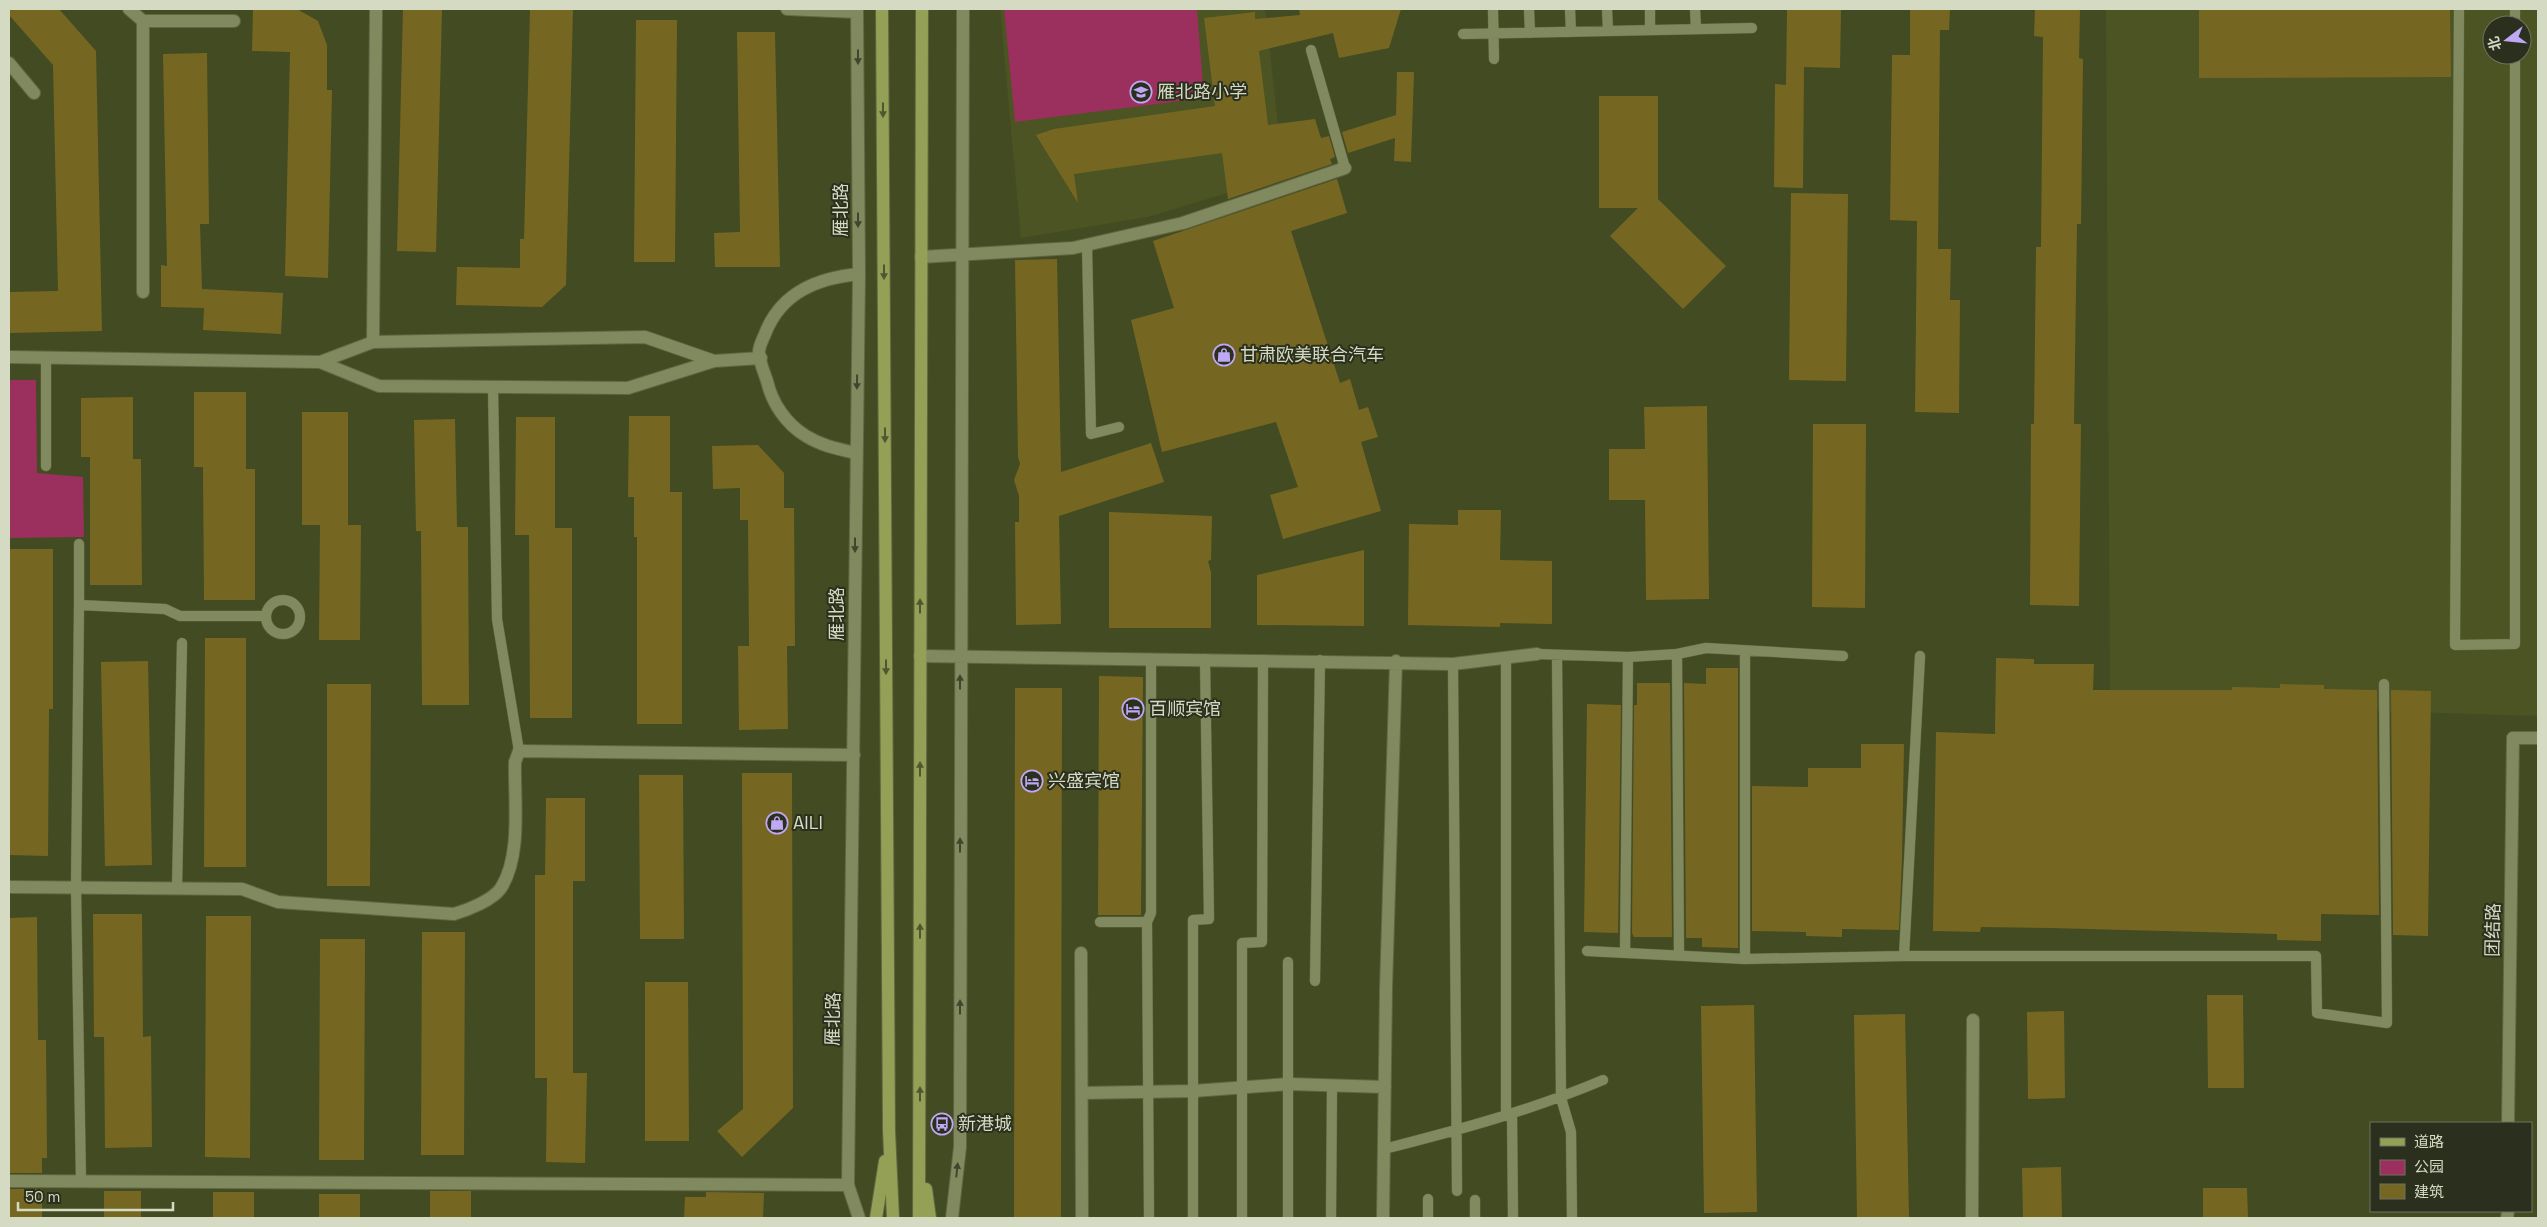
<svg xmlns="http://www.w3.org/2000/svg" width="2547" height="1227" font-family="'Space Grotesk','Noto Sans SC',sans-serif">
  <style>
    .built { fill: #4b5422; fill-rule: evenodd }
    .green { fill: #9b305e }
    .building { fill: #756722 }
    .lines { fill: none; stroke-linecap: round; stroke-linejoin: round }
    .lane-casing { stroke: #616642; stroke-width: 11 }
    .street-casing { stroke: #616642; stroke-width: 14 }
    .secondary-casing { stroke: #616642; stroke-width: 14 }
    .primary-casing { stroke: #616642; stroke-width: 14 }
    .lane { stroke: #818a5f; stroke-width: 10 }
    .street { stroke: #818a5f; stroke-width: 12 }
    .secondary { stroke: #818a5f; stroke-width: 12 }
    .primary { stroke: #93a056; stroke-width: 12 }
    .oneway { fill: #40462e }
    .oneway2 { fill: #4f5731 }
    .labels { text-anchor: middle; stroke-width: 4; stroke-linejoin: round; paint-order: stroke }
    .poi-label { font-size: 18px; fill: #d5dac3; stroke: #2b2f1d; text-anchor: start }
    .street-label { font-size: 18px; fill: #d5dac3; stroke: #2b2f1d }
  </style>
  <rect width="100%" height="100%" fill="#434b22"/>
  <path class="built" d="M1000 9H1265L1284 176 1148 217 1021 238Z
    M2106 9H2538V716L2110 703ZM2492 25H2522V55H2492Z"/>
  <path class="green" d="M1004 9H1197L1204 98 1015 122Z
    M9 380H36L37 473 83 477 84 537 9 538Z"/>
  <path class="building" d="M9 9H59L96 51 102 331 9 333V292L58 291 53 65 9 15Z
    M253 9H297L318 21 327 45V90H332L328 278 285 276 290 52 252 51Z
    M403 9H442L436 252 397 251Z
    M530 9H573L566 285 542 307 456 305 457 267 520 268V239H524Z
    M1299 9H1401L1389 48 1339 58 1333 33 1259 51 1268 125 1315 119 1321 138 1329 136 1335 157 1330 159 1332 164 1228 199 1222 153 1074 174 1078 203 1036 135 1054 129 1215 106 1204 18 1255 12V19L1300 15Z
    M1787 9H1841L1840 68 1804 67 1803 188 1774 187 1775 84 1786 85Z
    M1910 9H1950L1949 30H1940L1938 249H1951L1950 300H1960L1959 413 1915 412 1917 221 1890 220 1892 55H1910Z
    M2035 9H2080L2079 58 2083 59 2081 224H2077L2074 424H2081L2079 606 2030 605 2031 424H2034L2036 247H2041L2043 37 2034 36Z
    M2199 9H2450L2451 77 2199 78Z
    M636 20H677L675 262H634Z
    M737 32H775L780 267H715L714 233 740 232Z
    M207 53 209 224H200L202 289 283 293 281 334 203 330 204 308 161 307V265L167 266 163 54Z
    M1397 72H1414L1411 162 1394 161 1395 138 1348 153 1342 132 1396 115Z
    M1599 96H1658V199L1726 266 1683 309 1610 236 1638 208H1599Z
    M1337 179 1347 213 1291 231 1340 383 1350 379 1359 410 1368 407 1378 437 1361 442 1381 511 1283 539 1270 495 1298 487 1276 422 1162 452 1131 320 1174 308 1153 241Z
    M1791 193 1848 194 1846 381 1789 380Z
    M1057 259 1061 472 1151 443 1164 482 1059 516 1061 624 1016 625 1015 522H1019V496L1014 480 1020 464 1018 457 1015 260Z
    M194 392H246V469H255V600H204L203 467H194Z
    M133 397V459H141L142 585H90V457H81V398Z
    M1707 406 1709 599 1646 600 1645 500H1609V449H1645L1644 407Z
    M302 412H348V525H361L360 640H319L320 525H302Z
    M629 416H670V492H682V724H637V537H634V497H628Z
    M516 417H555V528H572V718H530L529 535H515Z
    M455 419 457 527H468L469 705H422L421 531H416L414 420Z
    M1813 424H1866L1865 608 1812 607Z
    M758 445 784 473V508H794L795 646H787L788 729 739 730 738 646H749L748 520H740V488L713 489 712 446Z
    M1458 510H1501L1500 560 1552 561V624L1500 623V627L1408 625 1409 524 1458 525Z
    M1109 512 1212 516 1211 560 1208 561 1211 572V628H1109Z
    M9 549H53V709H49L48 856 9 855Z
    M1364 550V626L1257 625V575Z
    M205 638H246V867H204Z
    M1996 658 2034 659V664H2094L2093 690H2232V687L2280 688V684L2324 685V689L2377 690 2379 915 2321 914V941L2277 940V934L2051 928 1981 927 1980 932 1933 931 1936 732 1995 734Z
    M148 661 152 865 105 866 101 662Z
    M1706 668H1738V948L1702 947V938H1686L1684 683 1706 684Z
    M1099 676 1143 677 1141 915H1098Z
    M1637 683H1670L1672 937H1634L1632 933 1634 705H1637Z
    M327 684H371L370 886H327Z
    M1015 688H1062L1061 1218H1014Z
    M2391 690 2431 691 2428 936 2393 935Z
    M1587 704 1621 705 1618 933 1584 932Z
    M1861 744H1904L1902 859 1899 930 1842 929V937L1806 936V932L1752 931V786L1808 787V768H1861Z
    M742 773H792L793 1108 742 1157 717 1131 743 1109Z
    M639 775H683L684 939H640Z
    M546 798H585V881H573V1073H587L585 1163 546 1162 547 1078H535V875H545Z
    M93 914H142L143 1037 151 1036 152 1147 105 1148 104 1037H94Z
    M206 916H251L250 1158 205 1157Z
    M37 917 38 1040H46L47 1158H42V1173H9V918Z
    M422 932H465L464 1155H421Z
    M320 939H365L364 1160H319Z
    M645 982H688L689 1141H645Z
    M2207 995H2243L2244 1088H2208Z
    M1754 1005 1757 1212 1704 1213 1701 1006Z
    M2064 1011 2065 1098 2028 1099 2027 1012Z
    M1905 1014 1909 1218H1857L1854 1015Z
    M2061 1167 2062 1218H2023L2022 1168Z
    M2203 1188H2247L2248 1218H2203Z
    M9 1189H42V1218H9Z
    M104 1191H141V1218H104Z
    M430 1191H471V1218H430Z
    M213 1192H254V1218H213Z
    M706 1192 764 1193 763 1218H684L685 1197H706Z
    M319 1194H360V1218H319Z"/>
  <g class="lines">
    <g class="lane-casing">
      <path id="lane" d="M1493 9 1494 59
        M1529 9 1530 33
        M1570 9 1571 32
        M1607 9 1608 31
        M1650 9V30
        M1695 9 1696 29
        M2459 9 2455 645 2515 644V55
        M2515 9V25
        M1463 34 1752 28
        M1311 50 1345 168
        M1087 245 1091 434 1119 427
        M493 387 497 619 519 751
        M46 466V358
        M79 544V605
        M266 617a17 17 0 1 1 34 0a17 17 0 1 1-34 0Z
        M1745 651V959
        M1537 654 1628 657 1625 953
        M1677 654 1679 956
        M1557 655 1561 1098 1571 1132 1572 1218
        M1628 657 1677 654 1706 648 1843 656
        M1506 658V1116
        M1453 664 1457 1191
        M177 888 182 643
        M1100 922H1147L1149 1218
        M1147 922 1151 913V659
        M1587 951 1745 959 1904 956 1920 656
        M1904 956H2316L2317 1013 2387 1023 2384 684
        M1315 981 1320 660
        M1512 1114 1513 1218
        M1384 1149C1459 1130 1532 1110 1603 1080
        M81 1181 76 887 79 605 165 609 180 616H266
        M1193 1218V920L1209 919 1205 659
        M1242 1218V943L1262 942 1263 660
        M1288 1218V962
        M1331 1218 1332 1085
        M1428 1218V1199
        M1475 1218V1200"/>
    </g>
    <g class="street-casing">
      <path id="street" d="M129 9 143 21
        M787 9 857 12
        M857 9 859 274 848 1185 859 1218
        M9 63 34 93
        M921 257 1073 248 1183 223 1345 168
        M143 292V21H234
        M373 342 376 9
        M9 357 320 362 373 342 645 337 714 361 761 358
        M320 362 379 386 628 388 714 361
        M856 453C838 449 822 446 806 436 786 424 772 403 767 381 764 372 759 361 759 352 759 346 763 339 765 334 781 292 818 278 859 274
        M920 656 1453 664 1537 654
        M2513 738H2538
        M9 887 242 889 278 902 454 914C468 910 493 900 501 888 522 855 514 800 515 762L519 751 854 755
        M1081 953 1082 1218
        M1082 1093 1193 1091 1289 1084 1385 1087
        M9 1181 848 1185
        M952 1218 960 1147 963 9
        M1383 1218 1386 988 1396 661
        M1972 1218 1973 1020"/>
    </g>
    <g class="secondary-casing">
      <path id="secondary" d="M2508 1123 2513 738
        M2507 1218 2508 1211"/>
    </g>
    <g class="primary-casing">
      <path id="primary" d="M882 9 889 1131 893 1218
        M926 1189 930 1218
        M876 1218 885 1161
        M919 1218 922 9"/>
    </g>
    <use href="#lane" class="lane"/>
    <use href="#street" class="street"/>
    <use href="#secondary" class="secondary"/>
    <use href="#primary" class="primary"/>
  </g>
  <defs><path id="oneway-solid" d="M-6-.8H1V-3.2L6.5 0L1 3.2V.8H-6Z" transform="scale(1.25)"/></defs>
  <g class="oneway">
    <use href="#oneway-solid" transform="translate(858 57) rotate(90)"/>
    <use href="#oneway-solid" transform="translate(858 220) rotate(90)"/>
    <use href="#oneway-solid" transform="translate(857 382) rotate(91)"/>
    <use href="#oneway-solid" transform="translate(855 545) rotate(90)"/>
    <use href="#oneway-solid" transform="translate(960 682) rotate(-90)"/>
    <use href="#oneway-solid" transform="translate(960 845) rotate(-90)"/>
    <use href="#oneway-solid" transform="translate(960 1007) rotate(-90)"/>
    <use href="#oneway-solid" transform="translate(957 1170) rotate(-84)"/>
  </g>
  <g class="oneway2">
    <use href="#oneway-solid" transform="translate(883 110) rotate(90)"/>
    <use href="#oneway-solid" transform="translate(884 272) rotate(90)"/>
    <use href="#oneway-solid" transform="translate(885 435) rotate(90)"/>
    <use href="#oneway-solid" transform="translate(920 606) rotate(-90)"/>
    <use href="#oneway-solid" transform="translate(886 667) rotate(90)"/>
    <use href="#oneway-solid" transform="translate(920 769) rotate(-90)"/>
    <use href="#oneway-solid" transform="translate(920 931) rotate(-90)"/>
    <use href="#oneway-solid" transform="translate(920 1094) rotate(-90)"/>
  </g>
  <defs>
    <g id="school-ring" transform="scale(1.125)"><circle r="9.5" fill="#2b2f1d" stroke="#bfa8f4" stroke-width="1.5"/><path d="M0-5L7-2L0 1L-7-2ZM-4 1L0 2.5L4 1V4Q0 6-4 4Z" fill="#bfa8f4"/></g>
    <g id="shop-ring" transform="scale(1.125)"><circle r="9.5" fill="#2b2f1d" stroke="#bfa8f4" stroke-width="1.5"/><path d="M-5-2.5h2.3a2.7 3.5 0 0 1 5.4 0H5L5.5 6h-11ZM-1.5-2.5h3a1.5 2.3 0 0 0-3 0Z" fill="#bfa8f4"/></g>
    <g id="hotel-ring" transform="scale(1.125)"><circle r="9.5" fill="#2b2f1d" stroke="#bfa8f4" stroke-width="1.5"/><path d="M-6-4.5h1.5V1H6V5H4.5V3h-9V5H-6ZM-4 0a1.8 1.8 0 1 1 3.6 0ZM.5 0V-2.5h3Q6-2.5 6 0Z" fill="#bfa8f4"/></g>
    <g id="bus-ring" transform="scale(1.125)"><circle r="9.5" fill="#2b2f1d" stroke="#bfa8f4" stroke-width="1.5"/><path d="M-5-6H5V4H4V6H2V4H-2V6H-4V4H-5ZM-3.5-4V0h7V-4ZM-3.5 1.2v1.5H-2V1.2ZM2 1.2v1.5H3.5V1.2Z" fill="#bfa8f4"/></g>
  </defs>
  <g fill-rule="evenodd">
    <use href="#school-ring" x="1141" y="92"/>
    <use href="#shop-ring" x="1224" y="355"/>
    <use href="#hotel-ring" x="1133" y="709"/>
    <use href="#hotel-ring" x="1032" y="781"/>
    <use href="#shop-ring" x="777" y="823"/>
    <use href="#bus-ring" x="942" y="1124"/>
  </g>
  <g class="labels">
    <g class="poi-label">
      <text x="1157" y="98">雁北路小学</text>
      <text x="1240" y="361">甘肃欧美联合汽车</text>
      <text x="1149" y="715">百顺宾馆</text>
      <text x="1048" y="787">兴盛宾馆</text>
      <text x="793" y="829">AILI</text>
      <text x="958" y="1130">新港城</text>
    </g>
    <g class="street-label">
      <text transform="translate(841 210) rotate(-90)" y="6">雁北路</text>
      <text transform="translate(837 614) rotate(-90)" y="6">雁北路</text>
      <text transform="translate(2493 930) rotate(-89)" y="6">团结路</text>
      <text transform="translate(833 1019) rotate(-89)" y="6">雁北路</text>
    </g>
  </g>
  <rect width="2547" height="1227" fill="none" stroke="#d5dac3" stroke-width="20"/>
  <rect x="2370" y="1122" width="162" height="90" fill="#2b2f1d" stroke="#6f735f"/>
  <rect x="2380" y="1138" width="25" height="8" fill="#93a056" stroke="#6f735f"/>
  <text x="2414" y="1147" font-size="15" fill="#d5dac3">道路</text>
  <rect x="2380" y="1160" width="25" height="15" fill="#9b305e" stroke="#6f735f"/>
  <text x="2414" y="1172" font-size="15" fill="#d5dac3">公园</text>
  <rect x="2380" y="1184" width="25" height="15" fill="#756722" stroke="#6f735f"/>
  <text x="2414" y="1197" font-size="15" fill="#d5dac3">建筑</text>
  <g transform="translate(2507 40) rotate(254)"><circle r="24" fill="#2b2f1d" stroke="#6f735f"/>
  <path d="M0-4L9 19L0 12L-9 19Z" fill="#bfa8f4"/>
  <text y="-8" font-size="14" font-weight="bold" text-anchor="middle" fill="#d5dac3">北</text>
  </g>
  <path d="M18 1202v8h155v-8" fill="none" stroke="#d5dac3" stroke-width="2.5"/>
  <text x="25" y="1202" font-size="15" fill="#d5dac3" stroke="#2b2f1d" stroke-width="4" paint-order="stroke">50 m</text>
</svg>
